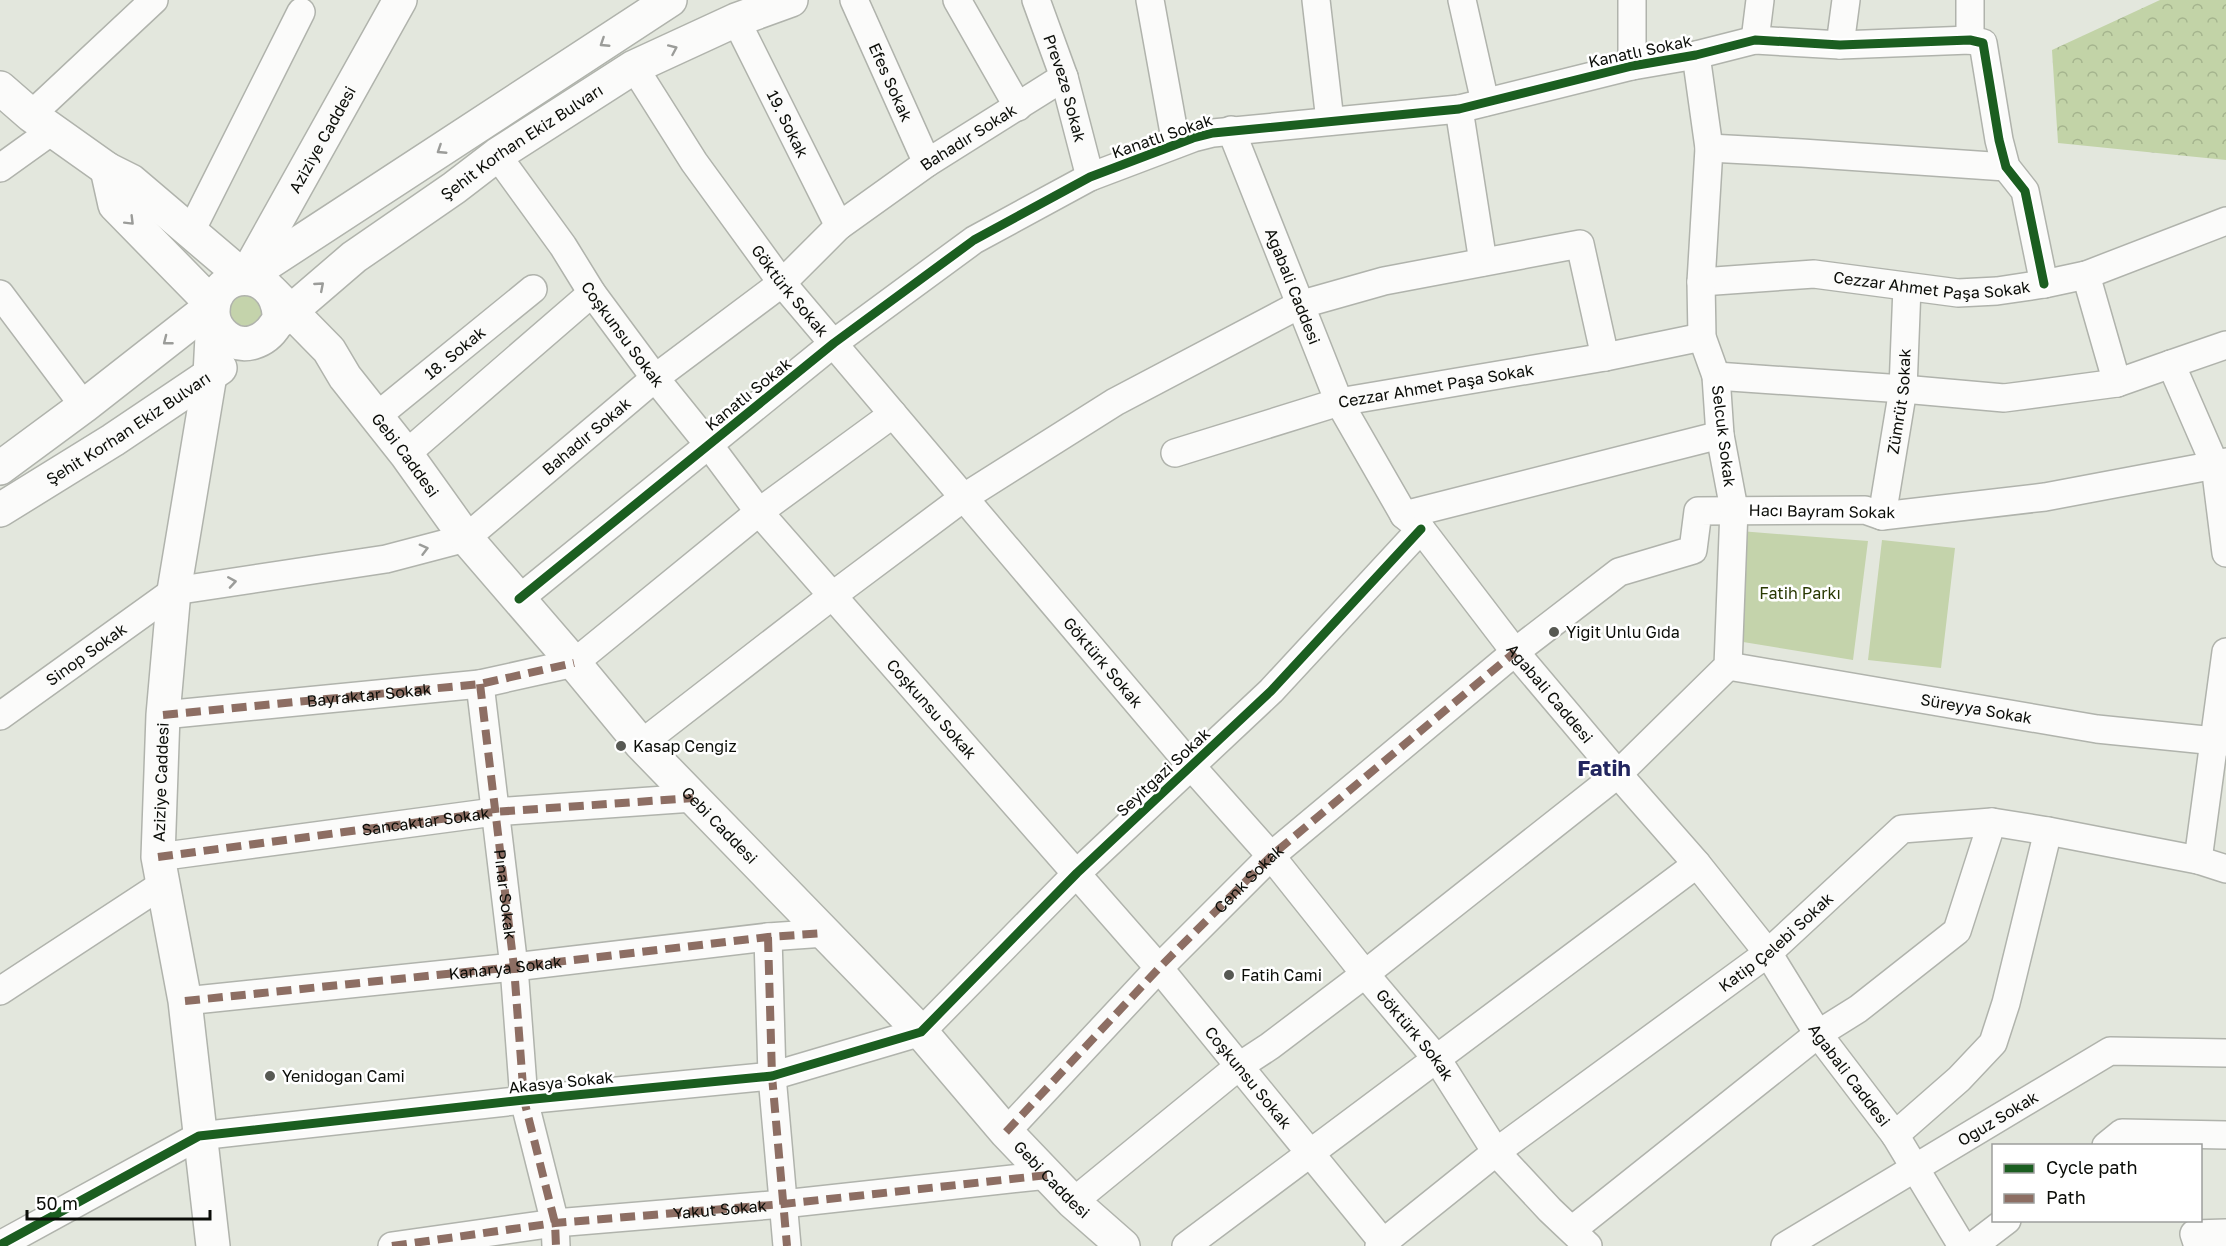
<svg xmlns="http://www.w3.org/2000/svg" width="2226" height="1246" font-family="'Golos Text',sans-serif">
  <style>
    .green { fill: #c4d3ab }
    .forest { fill: url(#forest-crowns) }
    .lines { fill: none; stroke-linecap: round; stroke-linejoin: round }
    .minor-casing { stroke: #b0b3ac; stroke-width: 30 }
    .major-casing { stroke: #b0b3ac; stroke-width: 36 }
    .minor { stroke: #fbfbfa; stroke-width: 27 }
    .major { stroke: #fbfbfa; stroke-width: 33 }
    .quiet { stroke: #8d6e63; stroke-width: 8; stroke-dasharray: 15 8; stroke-linecap: butt }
    .cycleway-casing { stroke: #fff; stroke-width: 13 }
    .cycleway { stroke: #1b5e20; stroke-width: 9 }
    .oneway { stroke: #9b9c99 }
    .poi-dot { fill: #575953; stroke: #fff; stroke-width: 2 }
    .labels { text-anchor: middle; stroke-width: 5; stroke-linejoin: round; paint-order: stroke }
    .street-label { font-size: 16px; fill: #0b0d08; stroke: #fff }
    .park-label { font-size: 16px; fill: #293902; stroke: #fff }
    .poi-label { font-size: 16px; fill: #0b0d08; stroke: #fff; text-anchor: start }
    .district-label { font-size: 22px; font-weight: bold; fill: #22265f; stroke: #fff }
  </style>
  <defs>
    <pattern id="forest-crowns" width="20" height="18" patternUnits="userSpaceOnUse" patternTransform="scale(1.5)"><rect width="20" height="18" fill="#c2d3a7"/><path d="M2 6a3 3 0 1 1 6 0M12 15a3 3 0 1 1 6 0" fill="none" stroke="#a5b48e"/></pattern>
  </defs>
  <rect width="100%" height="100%" fill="#e3e7dd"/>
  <path class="green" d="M230 311a16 16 0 1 1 32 0a16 16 0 1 1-32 0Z
    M1740 531 1868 541 1853 660 1737 641Z
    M1882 540 1955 548 1941 668 1868 660Z"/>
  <path class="forest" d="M2160 0H2226V160L2058 143 2052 50Z"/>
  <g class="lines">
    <g class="minor-casing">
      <g id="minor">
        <path id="s1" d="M854 0 927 163"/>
        <path d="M957 0 1018 107"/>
        <path id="s2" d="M1036 0 1064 77 1090 177"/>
        <path d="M1150 0 1176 144"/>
        <path d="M1316 0 1330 121"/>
        <path d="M1462 0 1485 102"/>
        <path d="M1632 0V66"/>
        <path id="s3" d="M736 20 839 226"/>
        <path d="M1755 40 1760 0"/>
        <path d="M1970 40V0"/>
        <path d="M1840 45 1846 0"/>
        <path id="s4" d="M634 67 694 162 782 283 1192 767 1271 856 1365 974 1437 1059 1496 1152 1550 1210 1588 1246"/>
        <path d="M1459 109 1483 262"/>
        <path d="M31 115 154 0"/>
        <path id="s5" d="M1231 130 1339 402 1404 515 1421 529 1515 652 1618 774 1697 864 1768 953 1818 1034 1895 1135 1962 1246"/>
        <path d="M1709 148 1802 153 2006 167"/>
        <path id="s6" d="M497 155 563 246 592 293 655 378 709 445 759 512 1159 968 1386 1246"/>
        <path d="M0 168 53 130"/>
        <path d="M190 233 301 12"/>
        <path d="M2086 275 2117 383 2171 364 2215 465 2226 553"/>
        <path id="s7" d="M1701 282 1814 274 1958 293 1997 291 2044 284 2086 275 2226 221"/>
        <path d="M0 294 84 406"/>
        <path d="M2171 364 2226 345"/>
        <path d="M1716 376 1903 389 2004 398 2117 383"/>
        <path id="s8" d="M377 416 533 289"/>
        <path id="s9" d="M1175 453 1339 402 1605 357 1702 337"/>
        <path d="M406 454 592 293"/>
        <path d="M1404 515 1720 435"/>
        <path id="s10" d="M1882 516 1903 389 1907 287"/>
        <path d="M519 599 834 343 974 240 1090 177 1193 138 1213 133 1459 109 1632 66 1696 55 1755 40 1840 45 1970 40 1983 43 1999 140 2006 167 2025 191 2044 284"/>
        <path id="s11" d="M1728 666 2097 729 2226 742"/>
        <path d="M480 684 514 967 524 1100 555 1223 556 1246"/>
        <path id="s12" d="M163 715 480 684 574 663 759 512 893 414"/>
        <path id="s13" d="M0 716 174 591 386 559 466 538 655 378 782 283 839 226 927 163 1064 77"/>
        <path d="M641 744 832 596 963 498 1115 402 1299 305 1384 281 1580 244 1605 357"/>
        <path id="s14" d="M158 857 494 812 693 798"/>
        <path d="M2198 860 2226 652"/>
        <path d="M768 937 772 1076 787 1246"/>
        <path d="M0 991 163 884"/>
        <path id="s15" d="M185 1001 514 967 768 937 825 933"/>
        <path d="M1006 1132 1159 968 1271 856 1515 652 1619 572 1693 550 1698 511 1865 510 1882 516 2045 497 2215 465 2226 462"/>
        <path d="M1895 1135 1959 1079 1993 1043 2006 1003 2048 831"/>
        <path d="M2106 1146 2122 1133 2226 1135"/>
        <path d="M1073 1202 1238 1067 1270 1046 1365 974 1618 774 1728 666 1734 509 1720 435 1716 376 1702 337 1701 282 1709 148 1696 55"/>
        <path d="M1572 1230 1818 1034 1858 1009 1957 931 1992 822"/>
        <path d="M0 1245 199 1136 524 1100 772 1076 921 1032 1077 873 1271 691 1421 529"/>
        <path d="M392 1246 555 1223 783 1204 1048 1175"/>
        <path d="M1186 1246 1697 864"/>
        <path id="s16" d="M1379 1246 1496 1152 1768 953 1902 829 1992 822 2048 831 2198 860 2226 869"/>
        <path id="s17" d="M1785 1246 2110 1051 2226 1053"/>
        <path d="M1973 1246 2007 1220"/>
        <path d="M2198 1246 2194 1234 2226 1233"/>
      </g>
    </g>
    <g class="major-casing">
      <g id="major">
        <path d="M0 88 31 115 107 169 131 181 245 278"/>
        <path id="s18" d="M247 274 400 0"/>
        <path d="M245 278 670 0"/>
        <path id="s19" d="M273 293 329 350 345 377 406 454 466 538 574 663 641 744 921 1032 1006 1132 1073 1202 1123 1246"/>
        <path id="s20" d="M279 314C275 266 213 268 213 312 213 322 218 330 225 336 243 351 265 342 276 324L354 257 454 188 497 155 634 67 736 20 791 0"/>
        <path d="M0 468 84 406 213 305 115 205 107 169"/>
        <path id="s21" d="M0 510 113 440 220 368"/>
        <path id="s22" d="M213 1246 185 1001 158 857 163 715 174 591 210 375 213 317"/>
      </g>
    </g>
    <use href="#minor" class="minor"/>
    <use href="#major" class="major"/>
    <g class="quiet">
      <path id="s23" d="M480 684 514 967 524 1100 555 1223 556 1246"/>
      <path d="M163 715 480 684 574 663"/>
      <path d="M158 857 494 812 693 798"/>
      <path d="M768 937 772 1076 787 1246"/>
      <path d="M185 1001 514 967 768 937 825 933"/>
      <path id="s24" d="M1006 1132 1159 968 1271 856 1515 652"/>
      <path id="s25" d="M392 1246 555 1223 783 1204 1048 1175"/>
    </g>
    <g class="cycleway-casing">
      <path id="cycleway" d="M519 599 834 343 974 240 1090 177 1193 138 1213 133 1459 109 1632 66 1696 55 1755 40 1840 45 1970 40 1983 43 1999 140 2006 167 2025 191 2044 284
        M0 1245 199 1136 524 1100 772 1076 921 1032 1077 873 1271 691 1421 529"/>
    </g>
    <use href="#cycleway" class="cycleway"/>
  </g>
  <defs><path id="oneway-chevron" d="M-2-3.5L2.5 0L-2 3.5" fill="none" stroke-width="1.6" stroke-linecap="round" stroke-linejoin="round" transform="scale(1.5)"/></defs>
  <g class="oneway">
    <use href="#oneway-chevron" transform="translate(604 43) rotate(147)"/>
    <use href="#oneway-chevron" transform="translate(673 49) rotate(-24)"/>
    <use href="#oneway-chevron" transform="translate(441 150) rotate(147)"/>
    <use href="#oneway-chevron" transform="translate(130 221) rotate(45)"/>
    <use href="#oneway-chevron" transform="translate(320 286) rotate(-41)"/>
    <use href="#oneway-chevron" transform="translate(167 341) rotate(142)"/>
    <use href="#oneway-chevron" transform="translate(424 549) rotate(-15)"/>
    <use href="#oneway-chevron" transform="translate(232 582) rotate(-9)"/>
  </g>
  <g class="poi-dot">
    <circle cx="1554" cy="632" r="6"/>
    <circle cx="621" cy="746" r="6"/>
    <circle cx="1229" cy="975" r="6"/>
    <circle cx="270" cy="1076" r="6"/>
  </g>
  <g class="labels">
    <g class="street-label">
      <text transform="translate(1640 51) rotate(-12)" y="6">Kanatlı Sokak</text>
      <text dy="6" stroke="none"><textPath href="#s1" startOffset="90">Efes Sokak</textPath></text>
      <text dy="6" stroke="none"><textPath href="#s2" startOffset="93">Preveze Sokak</textPath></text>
      <text dy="6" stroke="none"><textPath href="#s3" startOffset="116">19. Sokak</textPath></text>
      <text transform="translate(1162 136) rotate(-19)" y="6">Kanatlı Sokak</text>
      <text dy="6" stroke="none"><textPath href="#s13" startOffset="1155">Bahadır Sokak</textPath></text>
      <text dy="6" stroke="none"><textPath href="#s18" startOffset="154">Aziziye Caddesi</textPath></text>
      <text dy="6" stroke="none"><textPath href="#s20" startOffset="500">Şehit Korhan Ekiz Bulvarı</textPath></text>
      <text dy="6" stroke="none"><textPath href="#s7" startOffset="232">Cezzar Ahmet Paşa Sokak</textPath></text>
      <text dy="6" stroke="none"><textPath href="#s5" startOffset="168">Ağabali Caddesi</textPath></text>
      <text dy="6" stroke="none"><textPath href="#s4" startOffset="273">Göktürk Sokak</textPath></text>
      <text dy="6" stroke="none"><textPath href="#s6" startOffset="219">Coşkunsu Sokak</textPath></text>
      <text dy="6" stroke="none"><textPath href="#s8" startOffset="100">18. Sokak</textPath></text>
      <text dy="6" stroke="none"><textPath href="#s9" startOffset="270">Cezzar Ahmet Paşa Sokak</textPath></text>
      <text transform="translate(748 394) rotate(-39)" y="6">Kanatlı Sokak</text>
      <text dy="6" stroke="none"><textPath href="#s10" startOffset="116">Zümrüt Sokak</textPath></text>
      <text dy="6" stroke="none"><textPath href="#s21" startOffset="152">Şehit Korhan Ekiz Bulvarı</textPath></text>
      <text dy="6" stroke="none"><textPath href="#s13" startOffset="669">Bahadır Sokak</textPath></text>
      <text transform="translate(1724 436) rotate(83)" y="6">Selcuk Sokak</text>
      <text dy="6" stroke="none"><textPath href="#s19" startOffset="210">Gebi Caddesi</textPath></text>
      <text transform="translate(1822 511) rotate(1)" y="6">Hacı Bayram Sokak</text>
      <text dy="6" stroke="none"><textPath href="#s13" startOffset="106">Sinop Sokak</textPath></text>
      <text dy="6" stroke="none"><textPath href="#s4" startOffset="759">Göktürk Sokak</textPath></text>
      <text dy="6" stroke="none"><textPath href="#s5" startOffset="654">Ağabali Caddesi</textPath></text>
      <text dy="6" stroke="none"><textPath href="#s12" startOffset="207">Bayraktar Sokak</textPath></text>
      <text dy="6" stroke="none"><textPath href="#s6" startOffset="705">Coşkunsu Sokak</textPath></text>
      <text dy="6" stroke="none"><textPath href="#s11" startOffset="252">Süreyya Sokak</textPath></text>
      <text transform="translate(1163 772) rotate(-43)" y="6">Seyitgazi Sokak</text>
      <text dy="6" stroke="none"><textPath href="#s22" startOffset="468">Aziziye Caddesi</textPath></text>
      <text dy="6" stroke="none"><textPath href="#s14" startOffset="270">Sancaktar Sokak</textPath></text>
      <text dy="6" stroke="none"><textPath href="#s19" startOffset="696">Gebi Caddesi</textPath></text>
      <text dy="6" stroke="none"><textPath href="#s24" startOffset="351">Cenk Sokak</textPath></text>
      <text dy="6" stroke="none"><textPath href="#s23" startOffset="212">Pınar Sokak</textPath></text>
      <text dy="6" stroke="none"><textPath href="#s16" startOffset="500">Katip Çelebi Sokak</textPath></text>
      <text dy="6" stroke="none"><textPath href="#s15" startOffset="322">Kanarya Sokak</textPath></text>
      <text dy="6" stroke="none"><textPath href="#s4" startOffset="1245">Göktürk Sokak</textPath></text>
      <text dy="6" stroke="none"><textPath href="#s5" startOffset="1140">Ağabali Caddesi</textPath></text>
      <text dy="6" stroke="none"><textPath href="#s6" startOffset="1191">Coşkunsu Sokak</textPath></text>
      <text transform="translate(561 1082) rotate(-6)" y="6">Akasya Sokak</text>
      <text dy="6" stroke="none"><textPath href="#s17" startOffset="248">Oğuz Sokak</textPath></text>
      <text dy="6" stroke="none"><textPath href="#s19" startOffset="1182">Gebi Caddesi</textPath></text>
      <text dy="6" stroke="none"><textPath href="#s25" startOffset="330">Yakut Sokak</textPath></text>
    </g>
    <g class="park-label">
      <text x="1800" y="599">Fatih Parkı</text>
    </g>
    <g class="poi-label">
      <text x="1566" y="638">Yiğit Unlu Gıda</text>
      <text x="633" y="752">Kasap Cengiz</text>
      <text x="1241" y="981">Fatih Cami</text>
      <text x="282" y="1082">Yenidoğan Cami</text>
    </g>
    <g class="district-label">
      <text x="1604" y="776">Fatih</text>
    </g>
  </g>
  <rect x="1992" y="1144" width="210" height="78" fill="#ffffff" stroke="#9d9e9c" stroke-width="1.5"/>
  <rect x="2004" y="1164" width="30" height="9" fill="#1b5e20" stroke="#9d9e9c" stroke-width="1.5"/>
  <text x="2046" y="1174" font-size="18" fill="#0b0d08">Cycle path</text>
  <rect x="2004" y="1194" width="30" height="9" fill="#8d6e63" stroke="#9d9e9c" stroke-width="1.5"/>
  <text x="2046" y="1204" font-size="18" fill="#0b0d08">Path</text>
  <path d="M27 1210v9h183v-9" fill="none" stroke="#0b0d08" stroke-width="3"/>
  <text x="36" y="1210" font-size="18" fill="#0b0d08" stroke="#ffffff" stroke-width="4.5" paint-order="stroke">50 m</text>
</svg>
